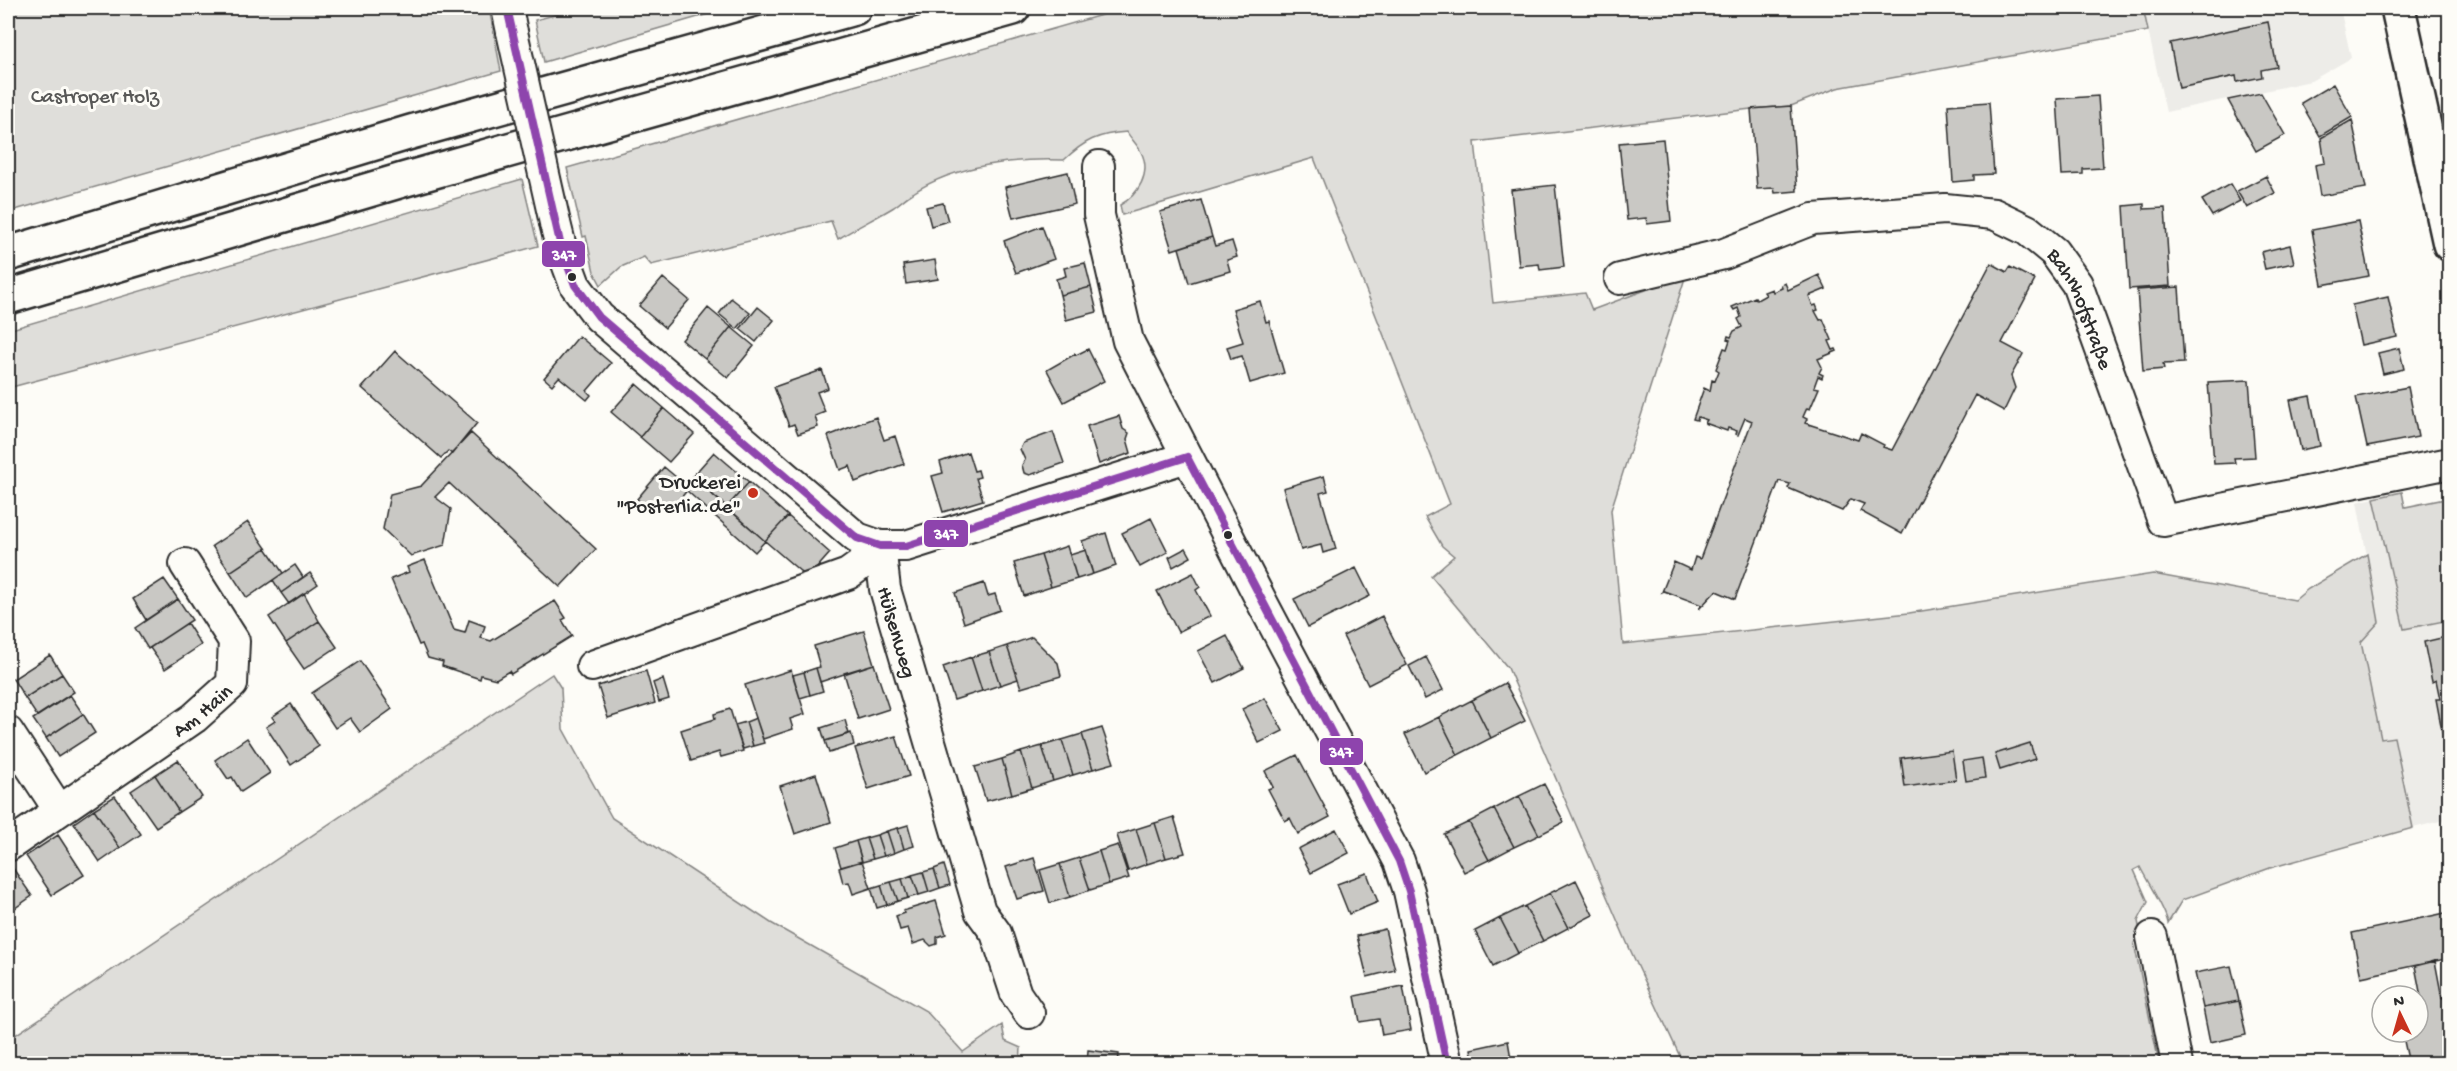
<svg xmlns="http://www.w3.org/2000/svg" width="2457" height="1071" font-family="'Gochi Hand',sans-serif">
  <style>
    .built { fill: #edece8 }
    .green { fill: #dfdeda; stroke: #858482; stroke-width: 1.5 }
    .building { fill: #c9c8c4; stroke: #2b2b2b; stroke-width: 1.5 }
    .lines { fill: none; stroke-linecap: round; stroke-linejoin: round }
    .minor-casing { stroke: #2b2b2b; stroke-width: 34 }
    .major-casing { stroke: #2b2b2b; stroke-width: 38 }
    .highway-casing { stroke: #2b2b2b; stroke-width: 38 }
    .minor { stroke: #fdfcf7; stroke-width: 30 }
    .major { stroke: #fdfcf7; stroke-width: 33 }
    .highway { stroke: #fdfcf7; stroke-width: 33 }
    .minor-bridge-casing { stroke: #2b2b2b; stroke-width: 34; stroke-linecap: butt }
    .minor-bridge { stroke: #fdfcf7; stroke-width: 30 }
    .bus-1-casing { stroke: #fdfcf7; stroke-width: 12 }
    .bus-1 { stroke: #8e44ad; stroke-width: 8 }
    .bus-dot { fill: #2b2b2b; stroke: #fdfcf7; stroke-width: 2 }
    .poi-dot { fill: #c8321e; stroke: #fdfcf7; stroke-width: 2 }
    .labels { text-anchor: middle; stroke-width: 6; stroke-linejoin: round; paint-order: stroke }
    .park-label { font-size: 21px; fill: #585857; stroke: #fdfcf7 }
    .street-label { font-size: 21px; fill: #2b2b2b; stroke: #fdfcf7 }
    .poi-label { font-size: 21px; fill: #2b2b2b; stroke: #fdfcf7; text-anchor: end }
    .line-badge { stroke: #fdfcf7; stroke-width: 2 }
    .badge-label { font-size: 16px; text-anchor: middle; font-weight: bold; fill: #fff }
  </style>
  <rect width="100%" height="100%" fill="#fdfcf7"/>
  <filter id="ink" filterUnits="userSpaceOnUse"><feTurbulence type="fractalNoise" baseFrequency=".0167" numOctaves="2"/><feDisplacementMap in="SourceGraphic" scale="12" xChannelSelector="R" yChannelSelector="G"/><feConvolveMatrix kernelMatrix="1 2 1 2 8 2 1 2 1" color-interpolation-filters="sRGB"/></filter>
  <g filter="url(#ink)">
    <path class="built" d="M2153 8H2340L2351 58 2311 81 2166 112 2144 12Z
      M2374 498 2404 629 2449 620V819L2413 828 2394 737 2381 739 2361 642 2379 622 2357 502Z"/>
    <path class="green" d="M8 8H489L501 71 8 212Z
      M581 8H729L544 62 535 20Z
      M1126 8H2153L2144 12 2148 31 1837 88 1791 106 1751 109 1475 142 1493 303 1585 293 1592 310 1686 275 1611 510 1623 644 1909 613 2153 574 2295 600 2308 589 2367 554 2379 622 2361 642 2381 739 2394 737 2413 828 2270 868 2182 900 2168 923C2165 908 2148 883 2140 867L2134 870 2148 902 2138 921 2141 936 2134 943 2159 1063H1683L1628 945 1508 668 1431 576 1454 556 1442 546 1425 517 1450 504 1314 158 1122 215 1120 205C1138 195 1152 173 1141 152 1137 144 1131 139 1127 132 1098 134 1085 140 1064 160 1016 158 955 165 913 193 906 197 901 202 894 207 876 218 857 227 838 239L831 221 651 265 644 257 621 267 601 285 594 272 586 236 583 237 567 168Z
      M522 179 538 246 8 388V330Z
      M2402 492 2405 507 2450 498 2449 620 2404 629 2374 498Z
      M552 674 561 688 563 729 612 818 771 923 926 1011 963 1052 1002 1025 1005 1041 1021 1048 1020 1063H8V1040Z"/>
    <path class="building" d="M2268 22 2277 67 2261 70 2262 77 2237 82 2236 76 2179 88 2170 43Z
      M2333 84 2352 117 2320 136 2301 103Z
      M2261 93 2285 135 2256 151 2228 100Z
      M2098 96 2103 168 2083 169V174L2062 175 2057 99Z
      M1989 102 1994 174 1974 175V180L1953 182 1948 105Z
      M1791 106 1797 191 1775 193 1774 188 1757 189 1751 109Z
      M2352 120 2366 188 2320 196 2315 165 2325 163 2321 138Z
      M1663 139 1671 221 1647 224 1646 218 1627 220 1619 143Z
      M1068 172 1075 204 1013 218 1005 187Z
      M2266 176 2275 193 2247 208 2237 191Z
      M2230 184 2240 201 2212 216 2202 200Z
      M1555 185 1564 267 1540 270 1539 264 1519 266 1511 190Z
      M1201 200 1212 237 1172 250 1160 212Z
      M943 203 948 221 931 226 926 207Z
      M2144 204V209L2165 208 2170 286 2129 289 2124 206Z
      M2358 221 2369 276 2322 285 2312 230Z
      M1042 226 1054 259 1016 273 1004 241Z
      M1212 237 1215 246 1232 241 1237 257 1227 260 1230 271 1189 283 1179 248Z
      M2290 245 2294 263 2265 269 2261 252Z
      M935 260 938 279 906 284 903 265Z
      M1085 263 1091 287 1060 295 1056 279 1066 276 1064 268Z
      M1991 263 2007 272 2010 267 2035 280 2002 343 2023 354 2011 376 2015 388 2004 411 1975 395 1902 534 1860 511 1864 504 1851 499 1842 511 1788 488 1790 484 1779 481 1735 599 1716 591 1699 609 1702 605 1664 591 1662 592 1674 562 1691 570 1695 557 1700 559 1752 421 1745 418 1738 435 1736 434 1737 431 1728 428 1727 431 1705 423 1707 420 1698 417 1697 420 1693 419 1704 388 1710 391 1712 380 1715 381 1719 371 1716 369 1724 348 1727 349 1730 340 1727 339 1728 336 1731 337 1734 331 1742 327 1738 319 1741 317 1738 308 1734 310 1732 307 1755 297 1757 300 1766 295 1764 292 1772 289 1773 292 1782 288 1781 285 1785 283 1788 290 1819 275 1826 289 1809 296 1813 306 1816 305 1818 310 1815 311 1820 320 1823 319 1832 340 1829 341 1833 350 1836 349 1837 351 1818 359 1822 367 1819 373 1823 375 1822 378 1818 376 1814 387 1819 388 1810 409 1807 408 1803 417 1807 419 1805 423 1858 440 1861 433 1884 445 1883 447 1892 450Z
      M663 278 689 300 665 328 639 306Z
      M1091 287 1097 312 1066 320 1060 295Z
      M2179 287 2184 363 2163 364 2164 369 2143 371 2137 290Z
      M2388 297 2397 337 2361 345 2352 305Z
      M731 298 750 313 737 329 719 314Z
      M1260 301 1266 322 1269 321 1284 373 1250 383 1242 356 1231 359 1227 347 1243 342 1233 309Z
      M758 307 774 320 756 342 740 329Z
      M708 308 731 327 705 359 682 340Z
      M731 327 754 346 728 378 705 359Z
      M579 336 611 363 587 391 591 395 587 400 559 377 552 385 544 378Z
      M2399 348 2404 369 2383 374 2378 353Z
      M1088 349 1104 381 1064 402 1047 370 1075 354 1076 355Z
      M395 351 477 423 452 454 448 451 441 458 362 388Z
      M822 370 828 388 817 392 825 412 815 416 818 427 798 434 794 424 789 426 774 387Z
      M2249 380 2255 457 2234 458 2235 463 2214 464 2208 382Z
      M636 384 664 408 640 437 611 412Z
      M2408 387 2418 437 2367 447 2356 397Z
      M2310 396 2320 446 2301 450 2290 400Z
      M664 408 694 434 669 462 640 437Z
      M1119 416 1123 429 1129 433 1127 439 1131 453 1099 464 1087 426Z
      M876 417 884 440 895 436 904 464 855 482 850 466 840 470 828 436Z
      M1053 432 1064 463 1030 475 1024 473 1022 465 1025 460 1020 449 1023 443Z
      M471 433 596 549 560 587 449 483 435 497 451 509 445 545 411 556 383 529 390 494 421 486Z
      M714 452 749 482 727 507 692 477Z
      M968 452 974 471 978 470 980 477 976 478 983 500 943 512 932 476 943 473 940 462Z
      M664 467 689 488 670 511 657 500 649 510 637 499Z
      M1324 476 1328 491 1320 493 1336 549 1323 553 1321 545 1301 550 1283 488Z
      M692 477 765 541 755 552 687 491 689 488 687 486Z
      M749 482 788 516 765 541 727 507Z
      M788 516 830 553 808 578 765 541Z
      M1151 518 1168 552 1140 567 1122 533Z
      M248 522 266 548 230 572 212 546Z
      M1106 533 1116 566 1093 574 1082 541Z
      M1067 546 1077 579 1051 587 1041 555Z
      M266 548 283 573 247 598 230 572Z
      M1186 548 1191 557 1173 567 1169 557Z
      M1086 550 1093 574 1077 579 1070 555Z
      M1041 555 1051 587 1024 596 1014 563Z
      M425 560 454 630 465 633 469 620 485 626 481 638 491 641 555 601 566 618 562 620 572 636 511 674 509 671 496 679 481 675 480 679 442 666 443 662 428 658 422 644 419 645 391 579 409 572 407 567Z
      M295 565 303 577 281 593 273 580Z
      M1356 568 1370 596 1308 627 1294 599Z
      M310 573 318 584 289 604 281 593Z
      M1193 573 1200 587 1196 590 1210 616 1178 632 1157 591Z
      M164 579 178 599 146 620 133 599Z
      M984 583 988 596 995 594 1000 610 964 623 955 593Z
      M304 593 319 621 286 643 269 617Z
      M178 599 192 620 148 649 135 628Z
      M1382 616 1407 665 1368 685 1343 636Z
      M319 621 337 647 304 669 286 643Z
      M187 623 201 645 165 669 150 648Z
      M864 631 874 664 820 682 816 668 820 667 814 646Z
      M1227 636 1244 668 1215 683 1198 651Z
      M2450 636V734L2443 736 2436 699H2440L2436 680 2432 682 2424 642Z
      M1032 637 1058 663 1061 676 1021 688 1007 646Z
      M1007 646 1018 679 1000 685 989 652Z
      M989 652 1000 685 982 691 971 657Z
      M50 655 62 674 25 698 13 679Z
      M971 657 982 691 954 700 943 667Z
      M1426 657 1443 690 1425 699 1409 666Z
      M360 661 392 709 360 732 350 718 335 728 312 693Z
      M874 664 889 709 858 719 844 673Z
      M816 668 823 691 810 695 804 672Z
      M791 670 805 714 790 719 793 729 763 739 745 685Z
      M646 671 655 703 608 718 598 686Z
      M804 672 810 695 800 698 793 675Z
      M62 674 74 692 37 716 25 698Z
      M663 679 669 699 659 702 653 683Z
      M1505 683 1525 721 1491 738 1472 700Z
      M70 695 83 714 46 738 33 719Z
      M1265 698 1283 731 1259 743 1242 709Z
      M1472 700 1491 738 1458 755 1439 717Z
      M291 704 319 746 291 765 266 727 275 721 272 717Z
      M730 709 743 751 721 757 719 752 691 761 681 730 715 719 714 714Z
      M83 714 95 733 58 757 46 738Z
      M1439 717 1458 755 1424 772 1405 734Z
      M756 718 764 743 753 746 746 722Z
      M845 720 849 734 825 741 821 728Z
      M746 722 753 746 743 749 735 725Z
      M1102 728 1114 763 1093 769 1082 734Z
      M851 733 854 745 829 753 825 741Z
      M1082 734 1093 769 1073 775 1062 740Z
      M896 736 909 776 868 789 855 748Z
      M247 738 270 773 241 792 232 777 228 779 215 760Z
      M1062 740 1073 775 1053 781 1042 746Z
      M2030 743 2035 759 2000 770 1995 754Z
      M1042 746 1053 781 1032 788 1021 752Z
      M1952 751 1956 780 1905 787 1901 758Z
      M1021 752 1032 788 1012 794 1002 759Z
      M1297 755 1330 817 1298 834 1290 818 1285 821 1268 789 1273 787 1265 771Z
      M1982 758 1985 778 1966 781 1963 761Z
      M1002 759 1012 794 986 801 975 767Z
      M178 760 202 797 179 812 155 775Z
      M816 774 831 822 795 834 780 786Z
      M155 775 179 812 156 827 131 791Z
      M1544 784 1564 822 1539 835 1519 796Z
      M115 796 141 834 120 848 94 809Z
      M1519 796 1539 835 1514 847 1494 809Z
      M94 809 120 848 100 862 74 823Z
      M1494 809 1514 847 1489 860 1469 822Z
      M1174 817 1185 853 1166 858 1155 823Z
      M1469 822 1489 860 1464 872 1444 834Z
      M1155 823 1166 858 1147 864 1136 829Z
      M908 825 914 846 904 849 898 828Z
      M898 828 904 849 894 853 887 831Z
      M1136 829 1147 864 1128 871 1117 835Z
      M1336 829 1349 853 1311 873 1298 849Z
      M887 831 894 853 884 856 877 835Z
      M58 835 84 875 52 895 26 856Z
      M877 835 884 856 873 859 866 838Z
      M866 838 873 859 862 862 856 841Z
      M856 841 862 861 841 867 835 848Z
      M1118 845 1129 878 1109 884 1099 851Z
      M1099 851 1109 884 1090 890 1079 858Z
      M1034 858 1044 891 1017 899 1006 867Z
      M1079 858 1090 890 1070 897 1060 864Z
      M862 861 871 888 853 894 849 882 843 883 839 868Z
      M1060 864 1070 897 1050 903 1040 870Z
      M944 865 950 885 940 888 934 869Z
      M12 867 32 896 8 913V870Z
      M934 869 940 888 929 892 923 872Z
      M923 872 929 892 919 895 912 875Z
      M1367 873 1378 902 1349 914 1337 884Z
      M912 875 919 895 908 898 902 879Z
      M902 879 908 898 898 901 891 882Z
      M1576 880 1593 915 1568 928 1550 893Z
      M891 882 898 901 887 905 881 885Z
      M881 885 887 905 877 908 871 888Z
      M1550 893 1568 928 1543 941 1525 906Z
      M936 901 946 934 937 937V944L931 946 925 940 913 944 908 928 900 930 896 916 904 913 903 911Z
      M1525 906 1543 941 1518 953 1500 918Z
      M2450 912V958L2361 977 2352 933Z
      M1500 918 1518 953 1493 966 1475 931Z
      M1385 929 1395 970 1367 977 1357 936Z
      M2435 961 2442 998 2450 996V1062L2409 1064 2402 1032H2418V1003L2422 1002 2415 966Z
      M2231 966 2239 1001 2203 1008 2195 973Z
      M1403 986 1411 1030 1382 1035 1379 1019 1360 1022 1355 996Z
      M2239 1001 2246 1035 2210 1043 2203 1008Z
      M1508 1041 1512 1064H1474L1471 1049Z
      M1088 1050 1119 1054 1118 1064H1087Z
      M2255 1057 2257 1064H2226Z"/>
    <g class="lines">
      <g class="minor-casing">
        <g id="minor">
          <path d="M507 8 512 32"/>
          <path d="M1099 166V215L1128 341 1264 606 1399 861 1409 891 1447 1064"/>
          <path d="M555 223 561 247 575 285 599 317 857 538 880 546H906L1187 457"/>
          <path id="s1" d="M1620 279 1724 254 1813 219 1945 209 1994 214 2027 230 2054 252 2077 284 2163 521 2450 463"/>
          <path id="s2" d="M880 546 885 589 980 911 996 933 1016 994 1029 1013"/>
          <path d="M592 666 848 574 862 564 880 546"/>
          <path d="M8 732 59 810"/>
          <path id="s3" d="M8 846 194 718 232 684 234 641 185 564"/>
          <path d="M2152 937 2177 1064"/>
        </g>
      </g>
      <g class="major-casing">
        <path id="major" d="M2398 8 2450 244"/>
      </g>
      <g class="highway-casing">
        <path id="highway" d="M8 254 411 132 854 8
          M8 297 406 179 1013 8"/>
      </g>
      <use href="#minor" class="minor"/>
      <use href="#major" class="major"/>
      <use href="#highway" class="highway"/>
      <g class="minor-bridge-casing">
        <path id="minor-bridge" d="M512 32 555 223"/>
      </g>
      <use href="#minor-bridge" class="minor-bridge"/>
      <g class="bus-1-casing">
        <path id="bus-1" d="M507 8 561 247 575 285 599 317 857 538 880 546H906L1187 457
          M1187 457 1399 861 1409 891 1447 1064"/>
      </g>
      <use href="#bus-1" class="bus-1"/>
    </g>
  </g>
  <g class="bus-dot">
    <circle cx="572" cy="277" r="5"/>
    <circle cx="1228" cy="535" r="5"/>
  </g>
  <circle class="poi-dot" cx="753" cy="493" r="6"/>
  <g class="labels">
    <g class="park-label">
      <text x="95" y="102">Castroper Holz</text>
    </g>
    <g class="street-label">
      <text dy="7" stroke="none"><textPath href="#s1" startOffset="519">Bahnhofstraße</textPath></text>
      <text dy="7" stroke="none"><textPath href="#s2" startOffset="88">Hülsenweg</textPath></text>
      <text dy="7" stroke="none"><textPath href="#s3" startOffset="237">Am Hain</textPath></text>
    </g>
    <g class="poi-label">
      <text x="741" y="488">Druckerei<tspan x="741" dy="24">"Posterlia.de"</tspan></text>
    </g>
  </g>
  <g class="line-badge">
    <rect x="541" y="240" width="45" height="28" rx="6" fill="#8e44ad"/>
    <rect x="923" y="519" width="46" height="29" rx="6" fill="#8e44ad"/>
    <rect x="1319" y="737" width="45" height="29" rx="6" fill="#8e44ad"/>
  </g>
  <g class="badge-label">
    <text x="564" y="260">347</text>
    <text x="946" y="539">347</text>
    <text x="1341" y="757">347</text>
  </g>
  <rect width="2457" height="1071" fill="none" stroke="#fdfcf7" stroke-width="30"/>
  <rect x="15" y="15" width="2427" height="1041" fill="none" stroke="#2b2b2b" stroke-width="2" filter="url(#ink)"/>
  <g transform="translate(2400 1014) rotate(355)"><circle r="28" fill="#fdfcf7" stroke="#a9a8a5" stroke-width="1.5"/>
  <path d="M0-4.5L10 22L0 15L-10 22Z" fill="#c8321e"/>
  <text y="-9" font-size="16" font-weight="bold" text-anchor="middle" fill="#2b2b2b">N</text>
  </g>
</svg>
